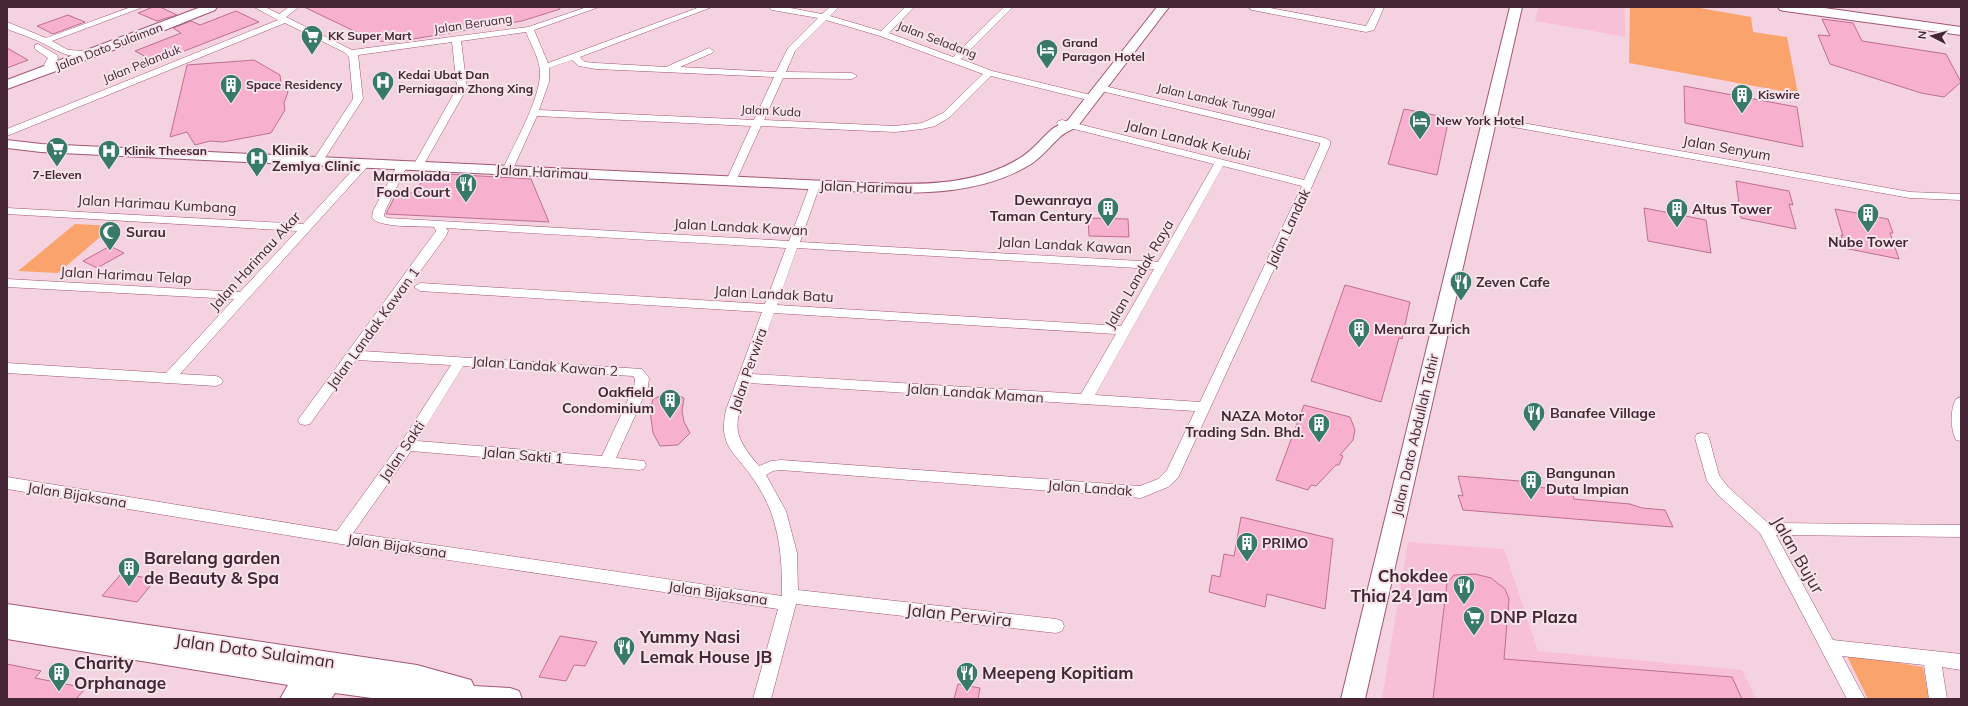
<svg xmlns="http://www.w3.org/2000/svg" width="1968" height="706" font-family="Mulish,sans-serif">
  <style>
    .built { fill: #f8c0d6 }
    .green { fill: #faa36c }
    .building { fill: #f7b0cd; stroke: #bd7092 }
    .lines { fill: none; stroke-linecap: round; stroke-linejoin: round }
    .street-casing { stroke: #a15678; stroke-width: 1 }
    .secondary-casing { stroke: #a15678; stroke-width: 2 }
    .highway-casing { stroke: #a15678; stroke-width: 2 }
    .street { fill: #fff; fill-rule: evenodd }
    .secondary { fill: #fff; fill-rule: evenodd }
    .highway { fill: #fff; fill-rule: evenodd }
    .labels { text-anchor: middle; stroke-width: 4; stroke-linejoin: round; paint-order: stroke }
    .far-street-label { font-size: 12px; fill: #462634; stroke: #f6e5eb }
    .far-poi-label { font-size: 12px; font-weight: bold; fill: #462634; stroke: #f6e5eb; text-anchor: start }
    .street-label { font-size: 14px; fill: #462634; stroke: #f6e5eb }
    .poi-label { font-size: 14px; font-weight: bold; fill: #462634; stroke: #f6e5eb; text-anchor: start }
    .near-street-label { font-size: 17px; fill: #462634; stroke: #f6e5eb }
    .near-poi-label { font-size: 17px; font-weight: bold; fill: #462634; stroke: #f6e5eb; text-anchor: start }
  </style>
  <rect width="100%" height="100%" fill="#f5d2df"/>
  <path class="built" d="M1538 7H1624L1626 37 1535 21Z
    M1408 542 1504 549 1538 651 1742 670 1756 699H1382Z"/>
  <path class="green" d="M1630 7H1694L1751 17 1753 32 1787 37 1798 94 1629 63Z
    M75 224 113 226 58 273 18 271Z
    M1846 654 1923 667 1929 699H1868Z"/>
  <path class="building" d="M153 7H160L177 15 157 21 138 13Z
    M304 7H559L560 9 522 21 395 42 375 41Z
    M236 11 259 22 156 62 135 51 181 33 173 28 191 21 200 25Z
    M68 15 85 22 53 34 37 26Z
    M1822 19 1853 23 1862 41 1946 54 1961 82 1944 97 1921 93 1830 64 1818 35 1830 36Z
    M7 48 28 60 7 68Z
    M254 60 280 75 281 83 288 92 284 103 285 110 271 133 223 142 210 141 195 145 187 132 170 137 187 65Z
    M1684 86 1797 107 1803 147 1685 123Z
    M1404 109 1449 118 1437 175 1388 164Z
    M429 173 531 179 549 222 386 214 397 192 413 193Z
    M1736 181 1789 191 1793 205 1789 204 1796 229 1741 218Z
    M1644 208 1706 220 1711 253 1648 241Z
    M1835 209 1888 219 1893 233H1890L1899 259 1844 248 1841 235 1843 236Z
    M1088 218 1128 219 1129 237 1089 236Z
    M110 246 124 253 97 268 83 261Z
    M1345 285 1410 302 1402 339 1399 338 1381 402 1311 381Z
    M670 392 684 398 682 411 684 422 690 433 678 445 660 446 653 433 650 411 653 399Z
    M1304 405 1350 417 1355 430 1353 440 1340 455 1343 456 1339 465H1336L1316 486 1311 485 1308 490 1276 480Z
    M1458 476 1532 482 1534 487 1560 489 1562 494 1573 495 1574 499 1630 504 1642 508 1665 510 1673 527 1463 510 1458 495 1463 496Z
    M1241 517 1333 539 1325 609 1267 594 1265 607 1209 592 1212 575 1220 577 1224 554 1234 556Z
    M121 574 156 579 137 602 102 596Z
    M1475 574 1491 578 1505 589 1509 599 1504 659 1732 677 1742 699H1433L1447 583 1454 575Z
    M560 636 597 642 585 666 574 665 566 681 539 677Z
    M7 664 41 671 35 678 86 688 76 699H7Z
    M958 684 980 688 978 699H954Z"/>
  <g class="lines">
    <g class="street-casing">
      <path id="street" d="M131 7H143L52 41 68 50 86 51V55C66 60 53 47 36 40 26 36 17 33 7 29V22L46 38Z
        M254 7H265L279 14 289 7H299L286 17 352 50 528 27 587 7H599L534 30 548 63 700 7H712L580 57 585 62 596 63 666 67 709 48 714 51 712 53 680 67 776 72 788 48 818 18 772 10 768 7H785L822 14 830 7H839L830 16 881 31 905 7H914L889 33 953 57 1004 7H1013L961 59 992 71 1095 96 1097 98 1092 101 991 76 950 117 935 126 922 129 895 132 761 126 736 181 731 184 726 181 751 126 537 116 512 171 507 174 502 171C513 146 540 100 540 73 540 59 531 45 526 32L461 41 467 88 423 166 418 169 413 166 457 88 452 42 358 55 363 99 321 164 317 165 312 162 353 99 349 57 344 52 285 23 7 136V129L278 20ZM826 20 880 36 983 74 943 113 922 123 895 126 764 120 783 78 852 79 857 76 852 73 786 72 795 51ZM572 60 579 66 596 69 774 77 754 120 539 110 549 82V68Z
        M1248 7H1265L1366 26 1376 7H1384L1374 30 1366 32 1252 10Z
        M38 44 57 55 58 58 52 67H46L44 65 48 58 35 49V45Z
        M1100 85 1325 138 1330 141V145L1313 184 1178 478 1168 487 1141 498 781 470 773 471 766 475 786 511 797 553 798 590 1056 619 1062 621 1064 626 1062 631 1056 633 796 604 771 699H753L778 609 341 544 7 489V477L337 531 402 441 451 365 356 360 310 424 305 425 300 424 298 420 436 231 434 227C420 226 380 228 372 218L373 211 398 164H406L407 166 385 211 384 216 387 218 789 241 810 185 815 182 820 185 800 242 1158 262 1214 164 1058 125 1057 123 1058 121 1062 120 1304 180 1320 145V143L1097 90 1095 88 1097 86ZM1223 166 1302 186 1200 402 1095 395ZM446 228 786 248 765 304 420 283 414 287 420 291 762 312 726 410C718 446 734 451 752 477 759 487 767 501 771 512 781 540 782 567 782 596L353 533 411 451 639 470 644 469 646 465 644 461 616 458 648 387 649 378 642 369 362 351 446 236 448 231ZM797 248 1154 269 1121 326 777 305ZM774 313 1116 334 1081 394 752 374ZM463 366 633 376 635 379 634 387 602 456 417 441ZM749 383 1195 411 1167 470 1158 479 1140 486 781 460 771 461 759 466C729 431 735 424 749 383Z
        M1489 117 1910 192 1961 194V200L1910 198 1485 122 1484 120Z
        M364 161 369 164 368 166 180 374 216 376 221 378 223 381 221 384 216 386 7 373V363L166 373 234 299 7 287V279L240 292 297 231 7 214V208L303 224 360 162Z
        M1961 397V441L1956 440C1950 428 1950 410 1956 399Z
        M1702 433 1707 434 1709 438 1719 475 1728 487 1768 523 1961 525V537L1776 535 1833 640 1961 654V670L1942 667 1947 699H1929L1924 665 1842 656 1865 699H1847L1760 533 1718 495 1707 481 1695 438 1697 434Z"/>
    </g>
    <g class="secondary-casing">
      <path id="secondary" d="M201 7H217L215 10 135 42 7 89V80Z
        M1157 7H1169L1078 126C1072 130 1065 132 1060 137 1050 146 1042 157 1031 164 983 194 923 194 868 192L41 152 7 148V140L41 144 868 183C920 185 975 186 1020 158 1032 151 1040 140 1050 131 1055 126 1062 124 1068 120Z
        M1510 7H1522L1365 699H1341Z
        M7 604 417 665 471 680 474 686 510 688 519 691 522 699H379L335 693 331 699H280L288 685 7 639Z"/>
    </g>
    <g class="highway-casing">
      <path id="highway" d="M1778 7H1817L1961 27V35L1785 11 1780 10Z"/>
    </g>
    <use href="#street" class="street"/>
    <use href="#secondary" class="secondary"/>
    <use href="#highway" class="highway"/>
  </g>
  <defs>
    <g id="supermarket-pin" transform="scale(1.15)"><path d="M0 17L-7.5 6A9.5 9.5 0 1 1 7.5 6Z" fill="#397967" stroke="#f6e5eb"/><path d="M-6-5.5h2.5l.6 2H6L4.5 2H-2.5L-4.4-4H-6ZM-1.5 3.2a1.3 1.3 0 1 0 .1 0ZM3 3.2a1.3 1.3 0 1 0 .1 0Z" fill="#fff"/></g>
    <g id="hotel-pin" transform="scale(1.15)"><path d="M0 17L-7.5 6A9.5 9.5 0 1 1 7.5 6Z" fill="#397967" stroke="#f6e5eb"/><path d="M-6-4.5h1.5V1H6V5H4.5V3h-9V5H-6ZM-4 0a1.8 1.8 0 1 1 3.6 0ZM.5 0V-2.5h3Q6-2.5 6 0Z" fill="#fff"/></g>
    <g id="hospital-pin" transform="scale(1.15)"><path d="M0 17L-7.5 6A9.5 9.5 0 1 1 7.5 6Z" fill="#397967" stroke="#f6e5eb"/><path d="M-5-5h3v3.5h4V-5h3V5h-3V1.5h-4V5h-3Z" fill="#fff"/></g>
    <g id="building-pin" transform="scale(1.15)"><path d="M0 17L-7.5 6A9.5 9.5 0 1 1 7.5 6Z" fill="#397967" stroke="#f6e5eb"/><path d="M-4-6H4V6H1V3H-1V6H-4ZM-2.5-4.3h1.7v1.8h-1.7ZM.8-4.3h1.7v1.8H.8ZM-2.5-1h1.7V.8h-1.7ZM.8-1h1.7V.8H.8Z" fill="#fff"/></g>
    <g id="restaurant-pin" transform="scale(1.15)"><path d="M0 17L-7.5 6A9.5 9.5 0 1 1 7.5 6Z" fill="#397967" stroke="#f6e5eb"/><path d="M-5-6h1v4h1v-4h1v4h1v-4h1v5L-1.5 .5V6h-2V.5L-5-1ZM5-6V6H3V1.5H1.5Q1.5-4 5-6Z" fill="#fff"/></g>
    <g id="mosque-pin" transform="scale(1.15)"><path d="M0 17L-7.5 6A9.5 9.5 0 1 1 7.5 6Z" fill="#397967" stroke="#f6e5eb"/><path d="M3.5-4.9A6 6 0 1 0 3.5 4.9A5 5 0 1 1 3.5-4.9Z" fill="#fff"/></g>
  </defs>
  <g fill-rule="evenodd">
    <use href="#supermarket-pin" x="312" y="36"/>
    <use href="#hotel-pin" x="1047" y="50"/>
    <use href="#hospital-pin" x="383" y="82"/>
    <use href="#building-pin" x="231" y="85"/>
    <use href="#building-pin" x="1742" y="95"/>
    <use href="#hotel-pin" x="1420" y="121"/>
    <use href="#supermarket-pin" x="57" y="148"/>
    <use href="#hospital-pin" x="109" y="151"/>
    <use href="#hospital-pin" x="257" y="158"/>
    <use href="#restaurant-pin" x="466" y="184"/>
    <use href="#building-pin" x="1108" y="208"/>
    <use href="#building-pin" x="1677" y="209"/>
    <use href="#building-pin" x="1868" y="214"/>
    <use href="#mosque-pin" x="110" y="232"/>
    <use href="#restaurant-pin" x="1461" y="282"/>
    <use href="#building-pin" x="1359" y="329"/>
    <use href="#building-pin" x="670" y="400"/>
    <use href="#restaurant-pin" x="1534" y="413"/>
    <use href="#building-pin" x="1319" y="424"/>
    <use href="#building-pin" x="1531" y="481"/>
    <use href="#building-pin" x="1247" y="543"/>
    <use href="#building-pin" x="129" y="568"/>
    <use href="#restaurant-pin" x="1464" y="586"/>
    <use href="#supermarket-pin" x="1474" y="617"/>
    <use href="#restaurant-pin" x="624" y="647"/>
    <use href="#building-pin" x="59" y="673"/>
    <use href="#restaurant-pin" x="967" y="673"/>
  </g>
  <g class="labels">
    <g class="far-street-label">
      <text transform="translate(473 24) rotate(-8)" y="4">Jalan Beruang</text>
      <text transform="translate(937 40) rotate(21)" y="4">Jalan Seladang</text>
      <text transform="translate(109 47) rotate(-21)" y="4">Jalan Dato Sulaiman</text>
      <text transform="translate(142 64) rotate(-22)" y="4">Jalan Pelanduk</text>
      <text transform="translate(1216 101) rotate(13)" y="4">Jalan Landak Tunggal</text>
      <text transform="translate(771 111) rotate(3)" y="4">Jalan Kuda</text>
    </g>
    <g class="far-poi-label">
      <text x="328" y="40">KK Super Mart</text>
      <text x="1062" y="47">Grand<tspan x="1062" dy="14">Paragon Hotel</tspan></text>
      <text x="398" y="79">Kedai Ubat Dan<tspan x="398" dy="14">Perniagaan Zhong Xing</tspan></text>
      <text x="246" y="89">Space Residency</text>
      <text x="1758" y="99">Kiswire</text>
      <text x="1436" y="125">New York Hotel</text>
      <text x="124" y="155">Klinik Theesan</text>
      <text x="57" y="179" text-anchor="middle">7-Eleven</text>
    </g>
    <g class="street-label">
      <text transform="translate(1188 140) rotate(14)" y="5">Jalan Landak Kelubi</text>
      <text transform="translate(1727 148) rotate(10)" y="5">Jalan Senyum</text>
      <text transform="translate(542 172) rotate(3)" y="5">Jalan Harimau</text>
      <text transform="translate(866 187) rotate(2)" y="5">Jalan Harimau</text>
      <text transform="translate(157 204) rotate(3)" y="5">Jalan Harimau Kumbang</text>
      <text transform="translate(741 227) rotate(3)" y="5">Jalan Landak Kawan</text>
      <text transform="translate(1288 228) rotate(-65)" y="5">Jalan Landak</text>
      <text transform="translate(1065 245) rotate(3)" y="5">Jalan Landak Kawan</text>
      <text transform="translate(255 261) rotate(-48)" y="5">Jalan Harimau Akar</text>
      <text transform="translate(1139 274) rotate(-60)" y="5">Jalan Landak Raya</text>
      <text transform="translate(126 275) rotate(3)" y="5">Jalan Harimau Telap</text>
      <text transform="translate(774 294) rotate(3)" y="5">Jalan Landak Batu</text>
      <text transform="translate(373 328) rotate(-54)" y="5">Jalan Landak Kawan 1</text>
      <text transform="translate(545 366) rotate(4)" y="5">Jalan Landak Kawan 2</text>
      <text transform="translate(748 370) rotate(-71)" y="5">Jalan Perwira</text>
      <text transform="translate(975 393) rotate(4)" y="5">Jalan Landak Maman</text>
      <text transform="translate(1415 435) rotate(-77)" y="5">Jalan Dato Abdullah Tahir</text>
      <text transform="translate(402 451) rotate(-56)" y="5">Jalan Sakti</text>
      <text transform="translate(523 455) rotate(5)" y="5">Jalan Sakti 1</text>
      <text transform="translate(1090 488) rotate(4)" y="5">Jalan Landak</text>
      <text transform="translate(77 495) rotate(9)" y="5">Jalan Bijaksana</text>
      <text transform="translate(397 546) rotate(8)" y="5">Jalan Bijaksana</text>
      <text transform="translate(718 593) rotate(8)" y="5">Jalan Bijaksana</text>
    </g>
    <g class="poi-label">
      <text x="272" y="155">Klinik<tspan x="272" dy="16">Zemlya Clinic</tspan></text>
      <text x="450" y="181" text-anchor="end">Marmolada<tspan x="450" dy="16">Food Court</tspan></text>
      <text x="1092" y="205" text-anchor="end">Dewanraya<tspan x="1092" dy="16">Taman Century</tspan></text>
      <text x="1692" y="214">Altus Tower</text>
      <text x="126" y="237">Surau</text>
      <text x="1868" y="247" text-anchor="middle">Nube Tower</text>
      <text x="1476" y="287">Zeven Cafe</text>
      <text x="1374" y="334">Menara Zurich</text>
      <text x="654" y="397" text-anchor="end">Oakfield<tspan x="654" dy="16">Condominium</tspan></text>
      <text x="1550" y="418">Banafee Village</text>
      <text x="1304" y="421" text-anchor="end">NAZA Motor<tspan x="1304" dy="16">Trading Sdn. Bhd.</tspan></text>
      <text x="1546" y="478">Bangunan<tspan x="1546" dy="16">Duta Impian</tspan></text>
      <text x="1262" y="548">PRIMO</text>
    </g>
    <g class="near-street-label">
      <text transform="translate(1798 555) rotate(60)" y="6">Jalan Bujur</text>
      <text transform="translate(959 615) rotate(6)" y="6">Jalan Perwira</text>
      <text transform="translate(255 651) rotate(8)" y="6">Jalan Dato Sulaiman</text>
    </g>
    <g class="near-poi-label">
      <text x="144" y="564">Barelang garden<tspan x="144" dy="20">de Beauty &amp; Spa</tspan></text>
      <text x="1448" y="582" text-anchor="end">Chokdee<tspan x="1448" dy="20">Thia 24 Jam</tspan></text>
      <text x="1490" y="623">DNP Plaza</text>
      <text x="640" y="643">Yummy Nasi<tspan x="640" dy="20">Lemak House JB</tspan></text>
      <text x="74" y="669">Charity<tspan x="74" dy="20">Orphanage</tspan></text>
      <text x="982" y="679">Meepeng Kopitiam</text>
    </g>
  </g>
  <rect width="1968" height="706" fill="none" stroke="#462634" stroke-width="16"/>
  <g transform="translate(1932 36) rotate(276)" stroke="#f6e5eb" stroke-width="3" paint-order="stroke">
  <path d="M0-3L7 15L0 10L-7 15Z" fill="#462634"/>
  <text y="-6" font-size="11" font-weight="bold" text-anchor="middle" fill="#462634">N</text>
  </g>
</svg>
